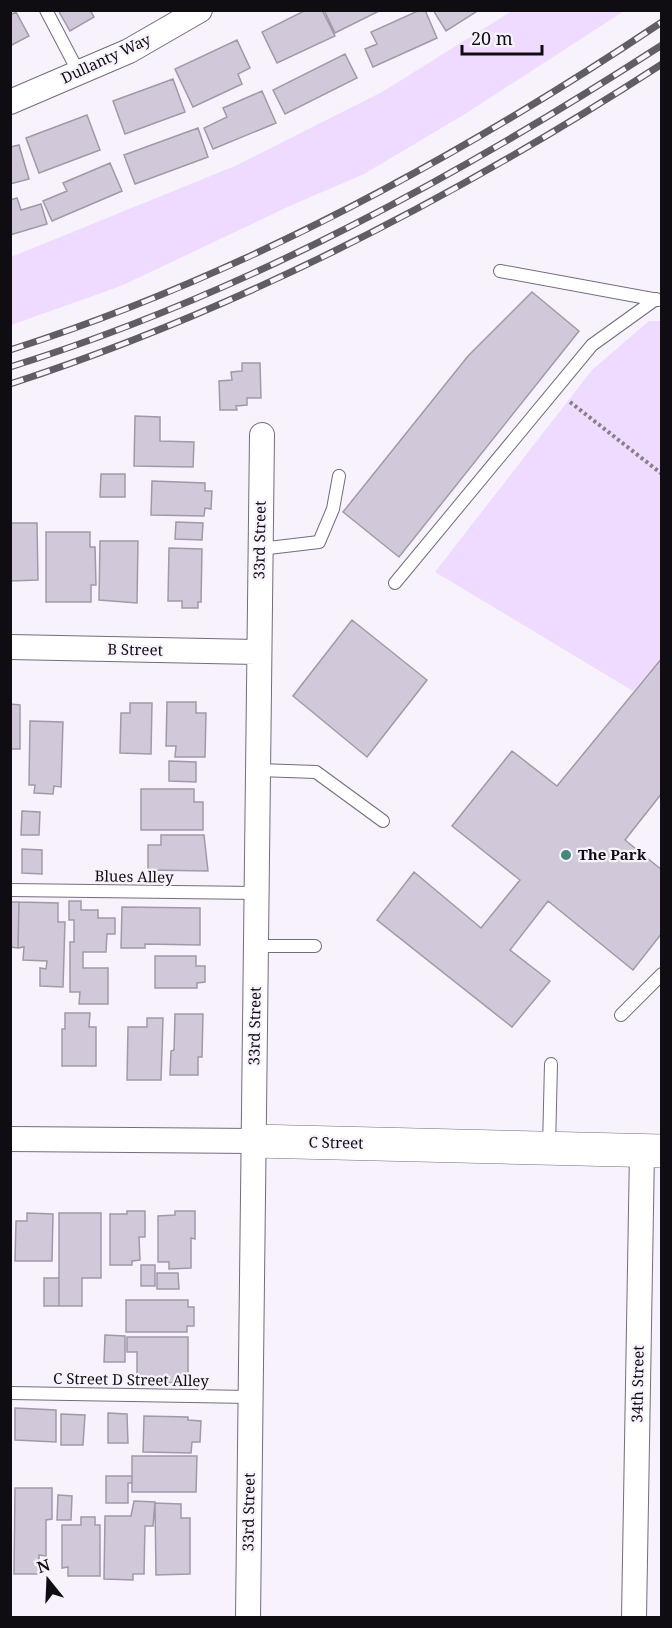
<svg xmlns="http://www.w3.org/2000/svg" width="672" height="1628" font-family="'Noto Serif',serif">
  <style>
    .green { fill: #eedbff }
    .building { fill: #d1c8d9; stroke: #a199a9; stroke-width: 1.5 }
    .lines { fill: none; stroke-linecap: round; stroke-linejoin: round }
    .lane-casing { stroke: #746c7b; stroke-width: 14 }
    .street-casing { stroke: #746c7b; stroke-width: 26 }
    .secondary-casing { stroke: #746c7b; stroke-width: 34 }
    .path { stroke: #858088; stroke-width: 4; stroke-dasharray: 3 3; stroke-linecap: butt }
    .lane { stroke: #fff; stroke-width: 12 }
    .street { stroke: #fff; stroke-width: 24 }
    .secondary { stroke: #fff; stroke-width: 33 }
    .rail-casing { stroke: #615d64; stroke-width: 7 }
    .rail { stroke: #f8f2fd; stroke-width: 4.5; stroke-dasharray: 14; stroke-linecap: butt }
    .poi-dot { fill: #46887a; stroke: #f8f2fd; stroke-width: 2 }
    .labels { text-anchor: middle; stroke-width: 4.5; stroke-linejoin: round; paint-order: stroke }
    .street-label { font-size: 15px; fill: #100d12; stroke: #f8f2fd }
    .poi-label { font-size: 15px; font-weight: bold; fill: #100d12; stroke: #f8f2fd; text-anchor: start }
  </style>
  <rect width="100%" height="100%" fill="#f8f2fd"/>
  <path class="green" d="M512 11H624L465 114 364 174 292 205 121 286 11 325V257L235 166 382 92Z
    M649 321H662V658L633 691 435 572 592 370Z"/>
  <path class="building" d="M58 10H90L94 17 70 31Z
    M306 10H322L335 36 277 63 262 32Z
    M324 10H381L335 33Z
    M420 10H425L437 38 373 67 365 49 377 44 371 32Z
    M433 10H479L446 31Z
    M16 12 29 36 10 46V15Z
    M237 40 250 68 238 74 242 84 193 107 175 69Z
    M345 54 357 78 285 114 273 90Z
    M173 79 185 112 125 134 113 101Z
    M262 91 276 123 213 149 204 128 227 117 223 108Z
    M87 115 100 150 39 173 26 138Z
    M198 128 208 157 135 184 124 155Z
    M19 145 29 179 10 184V147Z
    M110 163 122 191 52 221 43 201 67 191 63 183Z
    M17 198 21 210 41 204 47 224 10 235V200Z
    M532 292 579 331 399 557 343 512 468 356Z
    M242 363H260L261 398H247V405L236 406 237 410H220L219 381 232 380 231 372 242 371Z
    M135 416 160 417V441L194 442 193 467 134 466Z
    M101 474H125V497H100Z
    M152 481 205 483V491H212L211 509 205 508 204 516 151 515Z
    M176 522 203 523 202 540 175 539Z
    M10 523H37L38 580 10 581Z
    M46 532H90V547H95L96 585H91V602H46Z
    M100 541H138L137 603 99 600Z
    M169 548 202 549 201 602H198V608H182V601H168Z
    M352 620 427 680 367 757 293 696Z
    M662 658V793L625 840 662 870V933L633 970 548 901 510 950 550 981 512 1027 377 920 414 872 481 928 520 880 452 826 512 751 557 786Z
    M167 702H196V713H206L205 757H175L176 746H166Z
    M130 703H152L151 754 120 753 121 713H130Z
    M10 704 20 705V749H10Z
    M30 721 63 722 61 787 54 786 53 794 34 793 35 785H29Z
    M169 761 196 762V782L169 781Z
    M141 789H194V802H203V830H141Z
    M22 811 40 812 39 835H21Z
    M161 835H204L208 871 148 870V845H161Z
    M22 849 42 850V874L22 873Z
    M69 901H81V910H98V918H115V934H107L106 952H83V968H108V1004H79L80 992H70V942H74V920H69Z
    M10 902H19L18 948 10 947Z
    M19 902 58 903V922H65L63 987 40 986V968L46 969 47 961 23 960 24 947 18 948Z
    M122 907 200 908V945L145 944V948H121Z
    M155 956H196V966H205V982L197 983V988H155Z
    M65 1013H90L89 1027H96V1066H62V1029H65Z
    M175 1014H203L202 1057H198V1075H170L171 1051 174 1050Z
    M147 1018H163L161 1080H127L128 1027H147Z
    M127 1211H145V1237H139L140 1260 132 1261V1265H110V1214H127Z
    M175 1211H195V1239L191 1238V1268L169 1269V1262H158V1216L175 1215Z
    M27 1213 53 1214 52 1261H15L16 1221H27Z
    M59 1213H101V1278H82V1306H59Z
    M141 1265H155V1286H141Z
    M157 1273H178L179 1289H157Z
    M44 1278H59V1306H44Z
    M126 1300H188V1307H194V1326H187V1332H126Z
    M105 1335 125 1336V1362H104Z
    M127 1337H188V1383H137V1352H127Z
    M15 1408 56 1410V1442L15 1440Z
    M108 1413 127 1414 128 1443H108Z
    M61 1414 85 1415 83 1445H61Z
    M144 1416 188 1417V1420L201 1421 200 1442H192L191 1453 143 1452Z
    M132 1456H197L196 1492H132Z
    M106 1476H132V1483H128V1503H106Z
    M15 1488H52V1519L46 1520V1556L39 1555V1574H14Z
    M58 1495 72 1496 71 1520H57Z
    M134 1501 155 1502 153 1526H145L144 1574H133V1580L104 1579 105 1516H131Z
    M155 1503 181 1504V1518H190V1574L156 1575Z
    M81 1517H95V1525H100V1576H68V1567L62 1568V1525H81Z"/>
  <g class="lines">
    <g class="lane-casing">
      <path id="lane" d="M46 10 79 73
        M500 271 658 300
        M260 549 319 542 333 509 339 476
        M395 583 592 345 656 299
        M258 770 316 772 383 821
        M10 890 256 893
        M256 946H315
        M621 1015 662 974
        M549 1147 551 1064
        M10 1393 250 1397"/>
    </g>
    <g class="street-casing">
      <path id="street" d="M10 102 129 51 200 10
        M10 647 259 652
        M10 1139 253 1141
        M248 1618 262 435
        M634 1618 642 1151"/>
    </g>
    <g class="secondary-casing">
      <path id="secondary" d="M253 1141 662 1151"/>
    </g>
    <path class="path" d="M570 402 662 474"/>
    <use href="#lane" class="lane"/>
    <use href="#street" class="street"/>
    <use href="#secondary" class="secondary"/>
    <g class="rail-casing">
      <path id="rail" d="M10 350C242 276 460 157 662 22
        M10 367C242 295 459 176 662 45
        M10 384C241 309 458 196 662 64"/>
    </g>
    <use href="#rail" class="rail"/>
  </g>
  <circle class="poi-dot" cx="566" cy="855" r="6"/>
  <g class="labels">
    <g class="street-label">
      <text transform="translate(106 59) rotate(-25)" y="5">Dullanty Way</text>
      <text transform="translate(260 540) rotate(-89)" y="5">33rd Street</text>
      <text transform="translate(135 650) rotate(1)" y="5">B Street</text>
      <text transform="translate(134 877) rotate(1)" y="5">Blues Alley</text>
      <text transform="translate(255 1026) rotate(-89)" y="5">33rd Street</text>
      <text transform="translate(336 1143) rotate(1)" y="5">C Street</text>
      <text transform="translate(131 1380) rotate(1)" y="5">C Street D Street Alley</text>
      <text transform="translate(638 1384) rotate(-89)" y="5">34th Street</text>
      <text transform="translate(249 1512) rotate(-89)" y="5">33rd Street</text>
    </g>
    <g class="poi-label">
      <text x="578" y="860">The Park</text>
    </g>
  </g>
  <rect width="672" height="1628" fill="none" stroke="#100d12" stroke-width="24"/>
  <g transform="translate(48 1580) rotate(342)" stroke="#f8f2fd" stroke-width="4.5" paint-order="stroke">
  <path d="M0-4.5L10 22L0 15L-10 22Z" fill="#100d12"/>
  <text y="-9" font-size="16" font-weight="bold" text-anchor="middle" fill="#100d12">N</text>
  </g>
  <path d="M462 45v9h80v-9" fill="none" stroke="#100d12" stroke-width="3"/>
  <text x="471" y="45" font-size="18" fill="#100d12" stroke="#f8f2fd" stroke-width="4.5" paint-order="stroke">20 m</text>
</svg>
